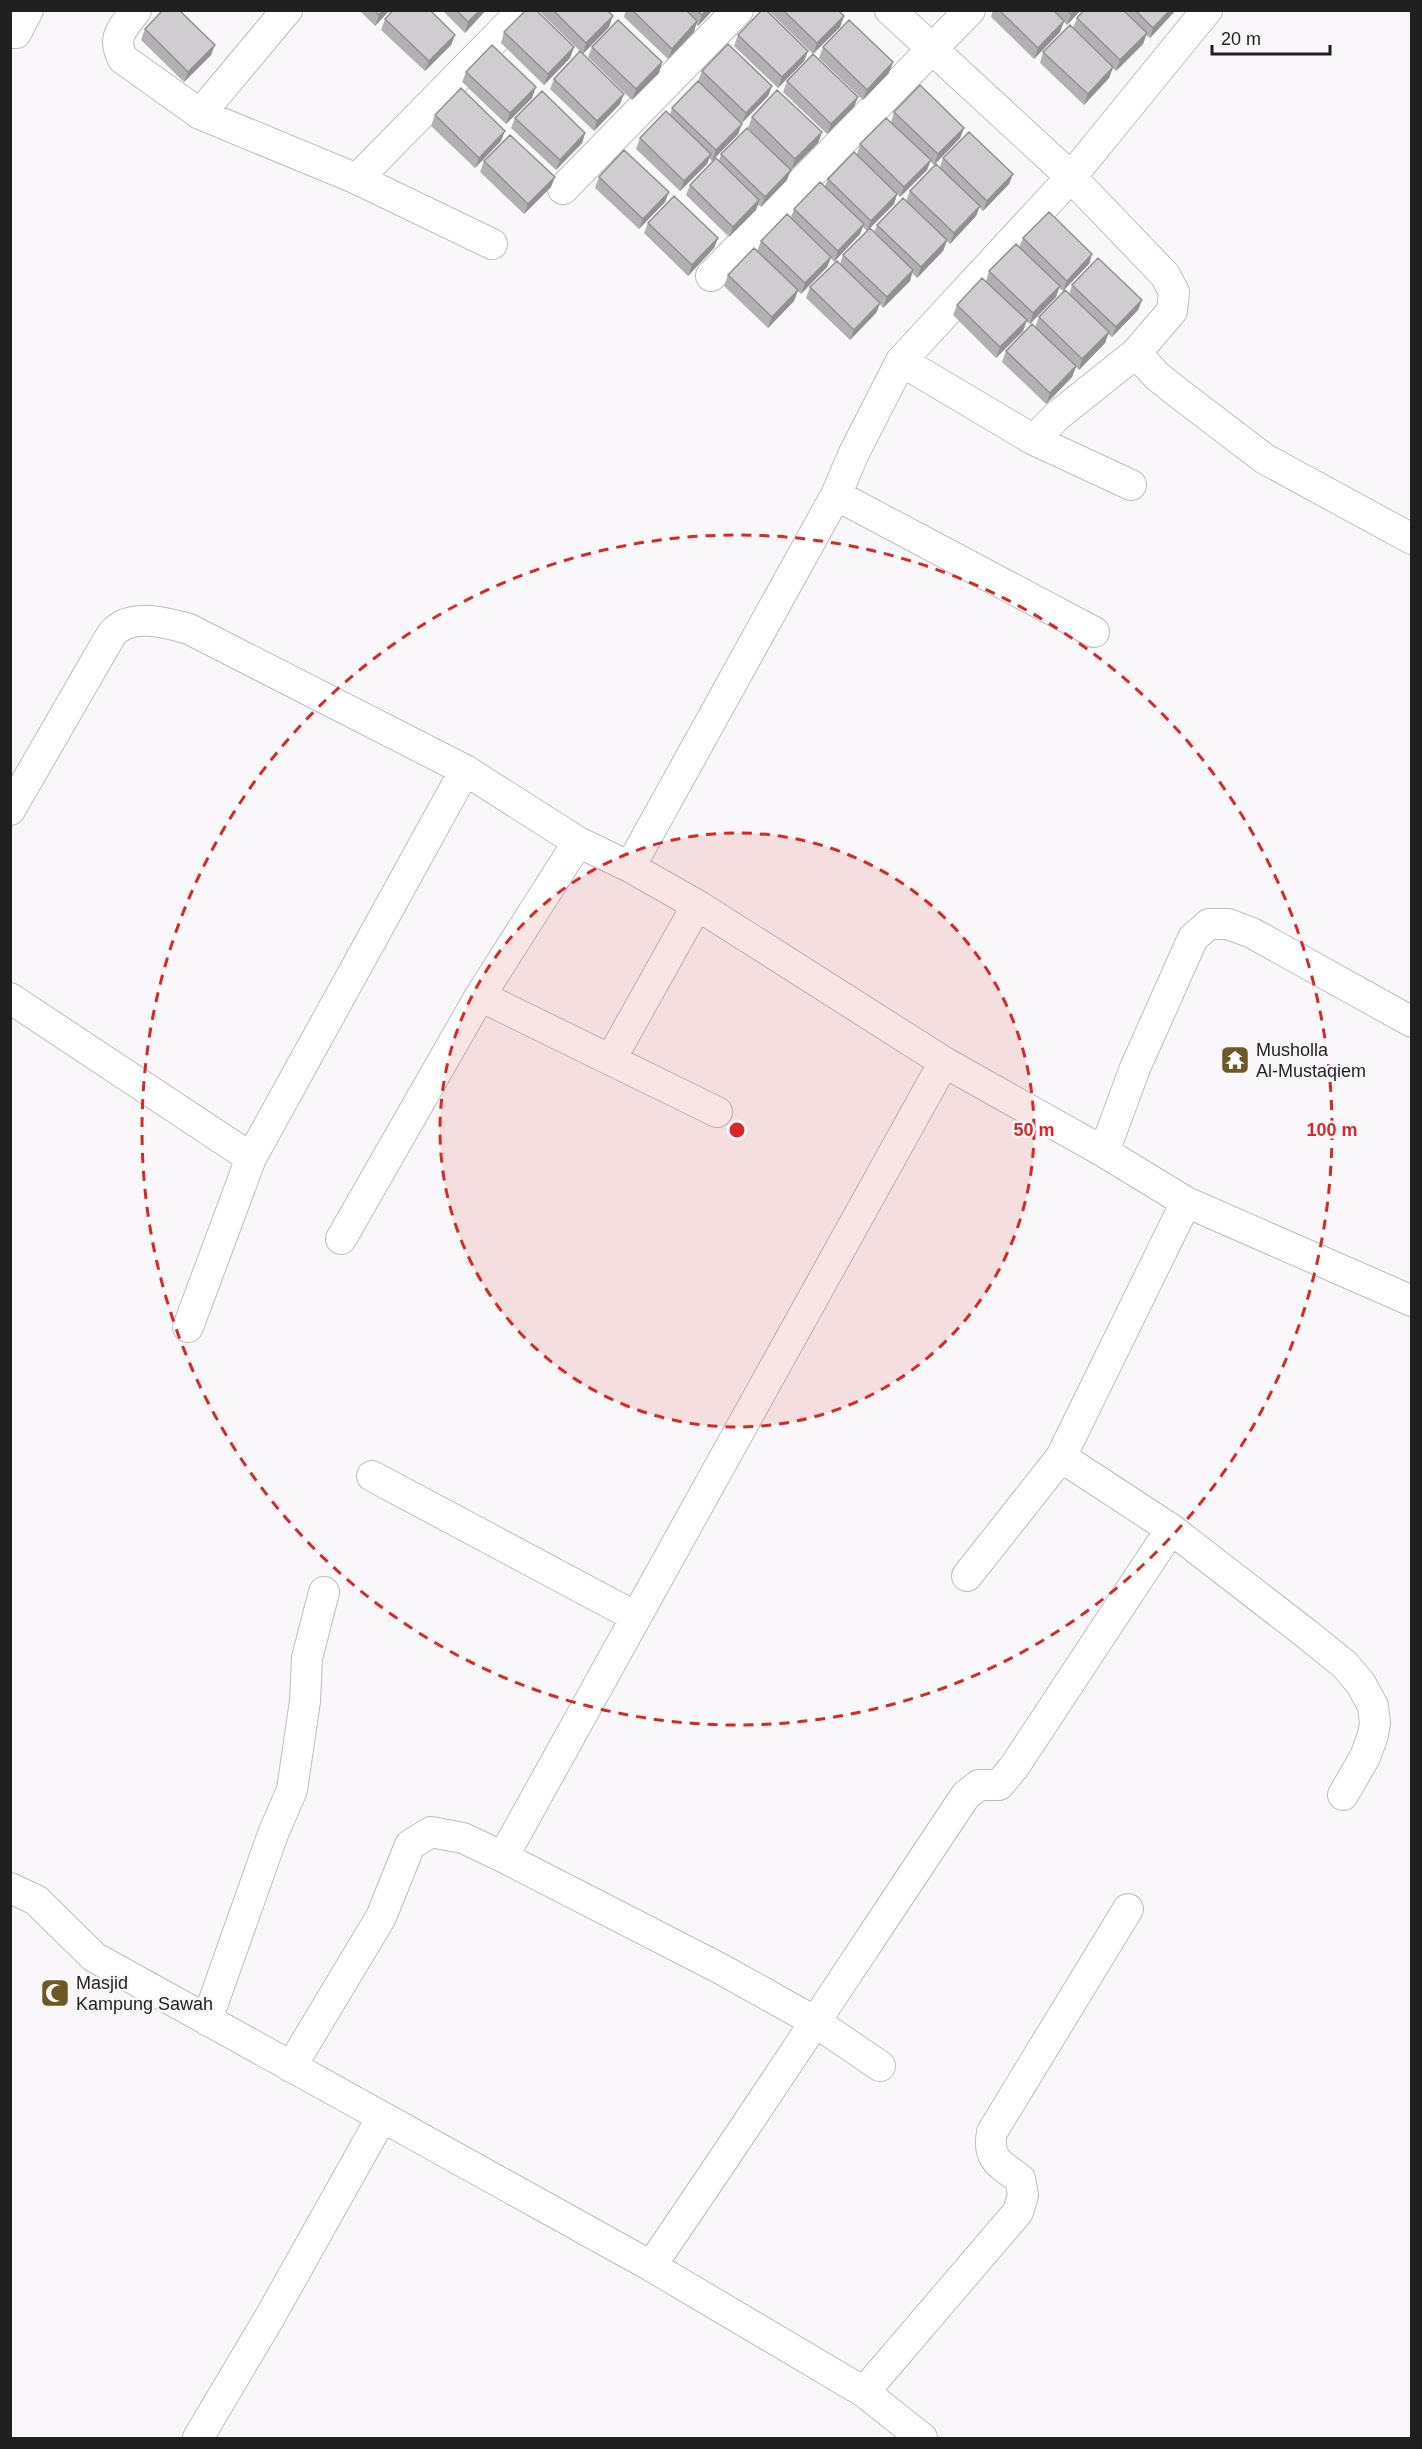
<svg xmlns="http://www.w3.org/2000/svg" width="1422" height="2449" font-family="Arial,sans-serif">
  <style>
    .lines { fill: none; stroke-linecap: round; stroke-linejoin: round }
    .street-casing { stroke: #bebcbe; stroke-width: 32 }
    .street { stroke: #fff; stroke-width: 30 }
    .wall { fill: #b3b0b3 }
    .shaded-wall { fill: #929092 }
    .building { fill: #d0cdd0; stroke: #929092; stroke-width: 1.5 }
    .ring { fill: none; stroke: #d62828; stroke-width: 3; stroke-dasharray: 10 8 }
    .labels { text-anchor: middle; stroke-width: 5; stroke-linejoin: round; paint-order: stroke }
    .poi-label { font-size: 18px; fill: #201f20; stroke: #faf7fa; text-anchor: start }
    .centre { fill: #d62828; stroke: #faf7fa; stroke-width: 3 }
    .ring-label { font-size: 18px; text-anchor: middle; font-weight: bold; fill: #d62828; stroke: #faf7fa; stroke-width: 5; stroke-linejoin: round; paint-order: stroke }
  </style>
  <rect width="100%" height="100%" fill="#faf7fa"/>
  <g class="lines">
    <g class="street-casing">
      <path id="street" d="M136 10C123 29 111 36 123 59L200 114 357 179 492 244
        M890 10 1071 177 1165 275 1174 292 1172 311 1136 353 1157 376 1177 392 1265 459 1412 539
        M10 33H16L28 10
        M200 114 287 10
        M357 179 523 10
        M563 189 738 10
        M711 276 970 10
        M1034 440 1057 416 1136 353
        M1131 485 1034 440 901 361 1071 177 1207 10
        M836 495 1094 632
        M10 810 103 649C107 643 111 633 117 629 136 614 168 623 189 629L465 770 578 842 630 867 697 905 944 1062 1104 1152 1186 1202 1412 1301
        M630 867 836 495 854 453 901 361
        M480 996 717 1112
        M10 998 251 1158 465 770
        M611 1059 697 905
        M1104 1152 1135 1068 1193 938 1209 924H1228L1252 933 1412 1022
        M341 1239 480 996 578 842
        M188 1327 251 1158
        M1061 1457 1171 1529 1308 1635 1345 1665 1361 1684 1373 1706 1375 1723 1373 1735 1365 1757 1343 1795
        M372 1476 636 1617
        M967 1576 1061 1457 1186 1202
        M503 1857 721 1969 814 2021 880 2066
        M10 1888 36 1900 94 1957 651 2266 864 2392 922 2438
        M207 2020 273 1834 292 1790 305 1701 307 1658 324 1592
        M291 2067 381 1917 410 1845 431 1832 463 1838 503 1857 944 1062
        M651 2266C758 2110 861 1952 966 1795L979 1785H999L1014 1767 1171 1529
        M864 2392 1018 2212 1023 2195 1020 2179C1000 2164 987 2160 992 2132L1128 1909
        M198 2438 271 2315 382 2117"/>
    </g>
    <use href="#street" class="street"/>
  </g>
  <path class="wall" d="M359 10H390L375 26Z
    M442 10H486L465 33Z
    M539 10H607L609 27 583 54 539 11Z
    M626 10H713L698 26 696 24 694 32 668 59 624 17Z
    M770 10H838L844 16 840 27 813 54 770 12Z
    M993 10H1081L1067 25 1064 22 1060 32 1034 59 991 17Z
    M1084 10H1176L1150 38 1146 35 1143 44 1116 71 1113 68 1109 78 1084 105 1040 63 1043 52 1073 28 1077 18Z
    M385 19 455 35 451 45 425 71 381 30Z
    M145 29 211 55 184 82 141 40Z
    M504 32 574 47 570 58 544 85 501 43Z
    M738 35 808 51 804 61 778 88 734 46Z
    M592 47 662 62 659 73 632 100 588 57Z
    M823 47 889 73 863 100 819 58Z
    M702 71 772 86 768 96 742 123 738 134 712 161 709 158 707 164 680 191 636 149 640 138 670 115 672 108 698 81Z
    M466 72 532 98 506 124 462 82Z
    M554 79 620 104 594 131 550 89Z
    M787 81 858 97 854 107 827 134 783 92Z
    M894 112 964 128 960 138 934 165 930 161 927 170 900 197 897 194 894 204 870 228 874 232 877 225 906 201 910 191 940 167 943 158 1013 174 1009 184 983 211 979 207 976 216 950 244 947 241 943 251 917 278 912 273 910 281 883 308 880 304 876 313 850 340 806 298 810 287 840 264 843 255 867 231 863 227 860 234 834 262 831 258 827 267 801 294 798 291 794 301 768 328 724 286 728 275 757 251 761 241 791 218 794 209 825 186 828 179 857 154 860 144 891 122Z
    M435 115 501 141 475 168 431 126Z
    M752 117 822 132 818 143 791 170 748 128Z
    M515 118 585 133 582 143 556 170 511 128Z
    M721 154 787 180 761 207 758 204 756 210 729 237 686 195 690 185 719 161Z
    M484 161 551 187 524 214 480 172Z
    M599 177 669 192 665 202 639 229 595 188Z
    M648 223 718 238 714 248 688 276 644 233Z
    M1023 238 1092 254 1089 264 1063 291 1059 288 1056 297 1030 324 1026 321 1023 331 996 358 953 315 957 305 986 281 989 271 1019 247Z
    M1072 285 1142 300 1138 310 1112 337 1108 334 1105 343 1079 370 1076 367 1072 377 1046 404 1002 362 1006 351 1035 327 1039 317 1069 294Z"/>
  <path class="shaded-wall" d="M383 10H390L375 26 379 15Z
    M480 10H486L465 33 468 22Z
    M707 10H713L698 26 702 15Z
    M1075 10H1081L1067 25 1071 14Z
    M1170 10H1176L1150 38 1153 28Z
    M613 16 609 27 583 54 586 43Z
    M844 16 840 27 813 54 817 43Z
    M697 21 694 32 668 59 672 49Z
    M1064 21 1060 32 1034 59 1038 48Z
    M1147 33 1143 44 1116 71 1120 60Z
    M455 35 451 45 425 71 429 61Z
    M215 45 211 55 184 82 188 72Z
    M574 47 570 58 544 85 548 74Z
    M808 51 804 61 778 88 782 77Z
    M662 62 659 73 632 100 636 89Z
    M893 62 889 73 863 100 867 90Z
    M1113 67 1109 78 1084 105 1088 94Z
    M772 86 768 96 742 123 746 113Z
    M536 87 532 98 506 124 510 113Z
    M624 94 620 104 594 131 597 121Z
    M858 97 854 107 827 134 831 124Z
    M742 124 738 134 712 161 716 150Z
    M964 128 960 138 934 165 938 154Z
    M505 131 501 141 475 168 479 158Z
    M822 132 818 143 791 170 795 159Z
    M585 133 582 143 556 170 560 160Z
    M711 154 707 164 680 191 684 181Z
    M931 160 927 170 900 197 904 187Z
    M791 170 787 180 761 207 765 197Z
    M1013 174 1009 184 983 211 987 201Z
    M555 177 551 187 524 214 528 204Z
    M669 192 665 202 639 229 643 219Z
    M897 194 894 204 867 231 871 221Z
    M759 200 756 210 729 237 733 227Z
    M980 206 976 216 950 244 954 233Z
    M864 224 860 234 834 262 838 251Z
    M718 238 714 248 688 276 692 265Z
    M947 240 943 251 917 278 921 267Z
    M1092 254 1089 264 1063 291 1067 281Z
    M831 257 827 267 801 294 805 283Z
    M913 270 910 281 883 308 887 297Z
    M1060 286 1056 297 1030 324 1033 313Z
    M798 290 794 301 768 328 772 317Z
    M1142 300 1138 310 1112 337 1116 327Z
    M880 303 876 313 850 340 854 330Z
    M1027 320 1023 331 996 358 1000 347Z
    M1109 332 1105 343 1079 370 1082 359Z
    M1076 366 1072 377 1046 404 1050 393Z"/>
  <path class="building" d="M163 10H179L215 45 188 72 145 29Z
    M374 10H383L379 15Z
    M393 10H430L455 35 429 61 385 19Z
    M456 10H480L468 22Z
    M526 10H536L574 47 548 74 504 32Z
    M553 10H607L613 16 586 43Z
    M632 10H686L697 21 672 49Z
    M697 10H707L702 15Z
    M762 10H766L808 51 782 77 738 35Z
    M783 10H838L844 16 817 43Z
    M999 10H1053L1064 21 1038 48Z
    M1067 10H1075L1071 14Z
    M1084 10H1123L1147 33 1120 60 1077 18Z
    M1135 10H1170L1153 28Z
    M618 20 662 62 636 89 592 47Z
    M849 20 893 62 867 90 823 47Z
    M1070 25 1113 67 1088 94 1043 52Z
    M728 44 772 86 746 113 702 71Z
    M492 45 536 87 510 113 466 72Z
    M580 51 624 94 597 121 554 79Z
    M813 54 858 97 831 124 787 81Z
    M698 81 742 124 716 150 672 108Z
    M920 85 964 128 938 154 894 112Z
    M461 88 505 131 479 158 435 115Z
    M777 90 822 132 795 159 752 117Z
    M542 91 585 133 560 160 515 118Z
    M666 111 711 154 684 181 640 138Z
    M886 118 931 160 904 187 860 144Z
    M747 128 791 170 765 197 721 154Z
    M969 132 1013 174 987 201 943 158Z
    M510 135 555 177 528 204 484 161Z
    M624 150 669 192 643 219 599 177Z
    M854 152 897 194 871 221 828 179Z
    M716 158 759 200 733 227 690 185Z
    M936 164 980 206 954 233 910 191Z
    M820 182 864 224 838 251 794 209Z
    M674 196 718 238 692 265 648 223Z
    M903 198 947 240 921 267 877 225Z
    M1049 212 1092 254 1067 281 1023 238Z
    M787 214 831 257 805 283 761 241Z
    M870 228 913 270 887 297 843 255Z
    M1016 244 1060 286 1033 313 989 271Z
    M754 248 798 290 772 317 728 275Z
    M1098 258 1142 300 1116 327 1072 285Z
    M837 261 880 303 854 330 810 287Z
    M982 278 1027 320 1000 347 957 305Z
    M1065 290 1109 332 1082 359 1039 317Z
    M1032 324 1076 366 1050 393 1006 351Z"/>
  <circle cx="737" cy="1130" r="297" fill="#d62828" fill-opacity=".12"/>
  <g class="ring">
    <circle cx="737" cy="1130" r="297"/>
    <circle cx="737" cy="1130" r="595"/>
  </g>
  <defs>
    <g id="temple-square" transform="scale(1.5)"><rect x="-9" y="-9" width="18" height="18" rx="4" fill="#6b5a28" stroke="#faf7fa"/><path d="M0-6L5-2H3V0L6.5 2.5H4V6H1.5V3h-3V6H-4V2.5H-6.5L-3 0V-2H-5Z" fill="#fff"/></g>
    <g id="mosque-square" transform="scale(1.5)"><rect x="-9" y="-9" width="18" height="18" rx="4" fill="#6b5a28" stroke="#faf7fa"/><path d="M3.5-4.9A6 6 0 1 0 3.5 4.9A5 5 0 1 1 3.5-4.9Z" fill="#fff"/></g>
  </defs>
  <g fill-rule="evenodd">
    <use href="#temple-square" x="1235" y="1060"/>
    <use href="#mosque-square" x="55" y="1993"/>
  </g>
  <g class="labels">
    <g class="poi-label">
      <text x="1256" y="1056">Musholla<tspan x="1256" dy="21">Al-Mustaqiem</tspan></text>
      <text x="76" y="1989">Masjid<tspan x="76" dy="21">Kampung Sawah</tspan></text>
    </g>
  </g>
  <circle cx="737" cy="1130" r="9" class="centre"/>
  <g class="ring-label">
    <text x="1034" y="1136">50 m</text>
    <text x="1332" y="1136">100 m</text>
  </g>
  <rect width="1422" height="2449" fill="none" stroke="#201f20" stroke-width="24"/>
  <path d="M1212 45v9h118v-9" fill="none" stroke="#201f20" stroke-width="3"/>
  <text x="1221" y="45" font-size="18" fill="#201f20" stroke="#faf7fa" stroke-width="4.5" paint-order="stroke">20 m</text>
</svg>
